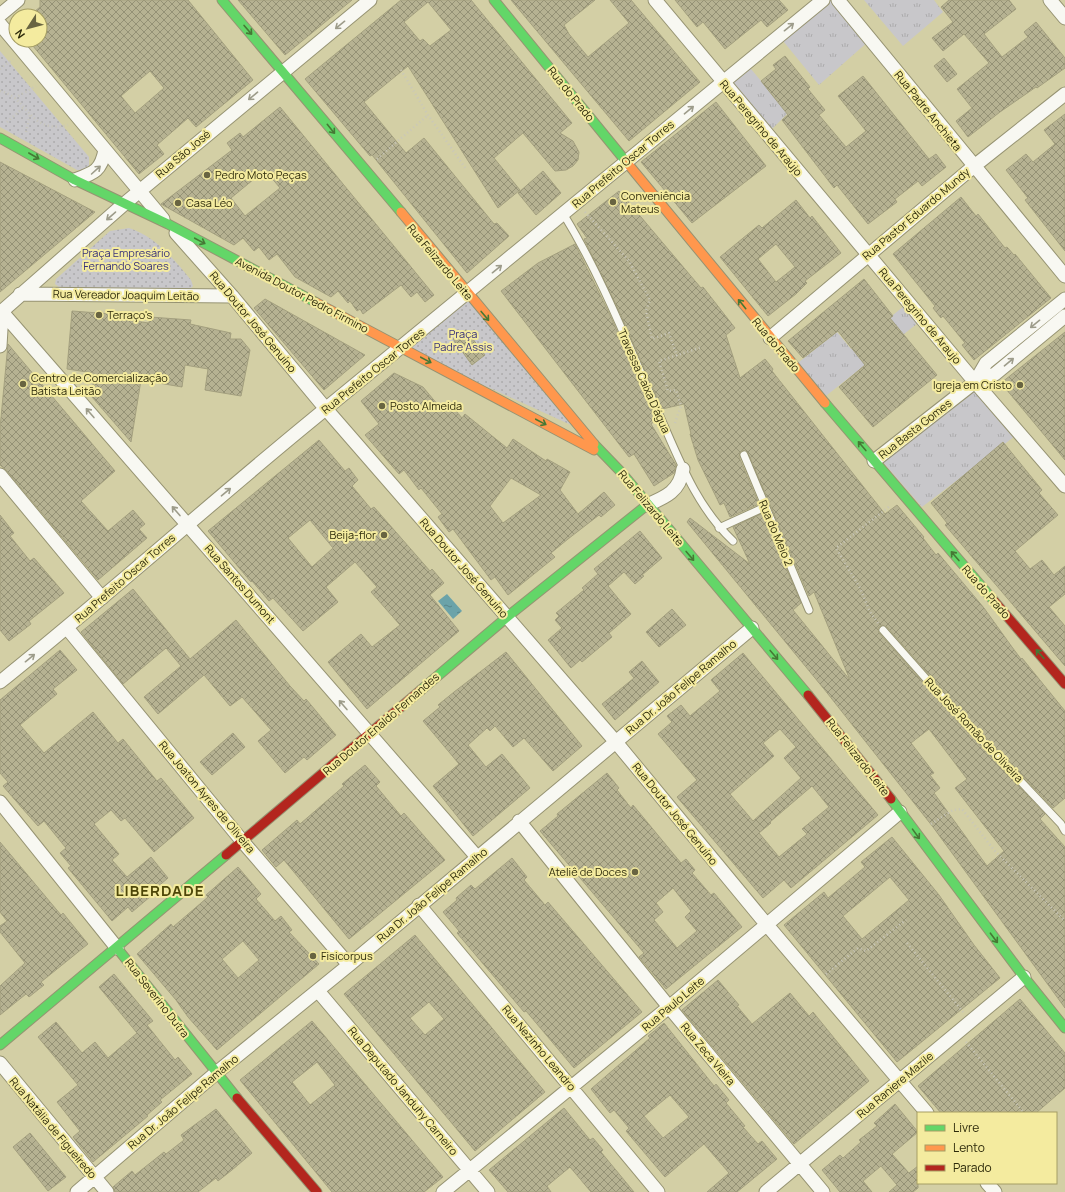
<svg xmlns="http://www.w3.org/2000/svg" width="1065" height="1192" font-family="Manrope,sans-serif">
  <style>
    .grass { fill: url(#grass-tufts) }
    .park { fill: url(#park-dots) }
    .water { fill: url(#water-ripples) }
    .building { fill: url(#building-cross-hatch); stroke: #a4a07f; fill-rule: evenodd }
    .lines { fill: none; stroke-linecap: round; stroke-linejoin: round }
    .lane-casing { stroke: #969372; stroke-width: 9 }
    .street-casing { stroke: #969372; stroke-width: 15 }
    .fast-casing { stroke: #969372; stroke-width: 11 }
    .slow-casing { stroke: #969372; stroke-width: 11 }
    .jam-casing { stroke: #969372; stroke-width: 11 }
    .path { stroke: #c9c7ba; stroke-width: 2.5; stroke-dasharray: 1 3; stroke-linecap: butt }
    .lane { stroke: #f8f8f2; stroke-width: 7 }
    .street { stroke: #f8f8f2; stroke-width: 13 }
    .fast { stroke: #63d668; stroke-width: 9 }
    .slow { stroke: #ff974d; stroke-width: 9 }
    .jam { stroke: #b3261e; stroke-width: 9 }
    .oneway { stroke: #9d9c8a }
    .oneway2 { stroke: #467835 }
    .poi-dot { fill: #686441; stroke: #f4eb9f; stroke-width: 1.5 }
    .labels { text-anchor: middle; stroke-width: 4; stroke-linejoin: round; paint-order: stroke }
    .street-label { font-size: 11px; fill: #2e2b0b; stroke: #f4eb9f }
    .poi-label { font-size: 11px; fill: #2e2b0b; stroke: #f4eb9f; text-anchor: start }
    .park-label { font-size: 11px; fill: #38327a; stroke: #f4eb9f }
    .district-label { font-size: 15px; font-weight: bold; letter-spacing: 1px; fill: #4d4608; stroke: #f4eb9f }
  </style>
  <defs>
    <pattern id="grass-tufts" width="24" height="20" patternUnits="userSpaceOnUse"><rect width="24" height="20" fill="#c8c7ca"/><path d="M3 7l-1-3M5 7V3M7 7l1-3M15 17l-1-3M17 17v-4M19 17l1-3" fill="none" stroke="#acabac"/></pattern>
    <pattern id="park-dots" width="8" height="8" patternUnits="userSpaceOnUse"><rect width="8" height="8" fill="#c8c7ca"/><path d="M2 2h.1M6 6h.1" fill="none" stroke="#acabac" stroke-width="1.8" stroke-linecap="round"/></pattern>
    <pattern id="water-ripples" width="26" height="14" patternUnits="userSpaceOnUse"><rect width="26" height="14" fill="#6ba3a9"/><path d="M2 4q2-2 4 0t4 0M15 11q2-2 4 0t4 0" fill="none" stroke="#588588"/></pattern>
    <pattern id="building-cross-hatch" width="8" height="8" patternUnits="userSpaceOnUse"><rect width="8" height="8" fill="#b6b292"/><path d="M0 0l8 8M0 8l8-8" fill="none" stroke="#949175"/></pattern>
  </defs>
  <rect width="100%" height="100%" fill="#d3cfa5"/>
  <path class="grass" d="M823 0H838L870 40 819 85 779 36Z
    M864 0H934L943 12 903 46Z
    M746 63 788 113 767 134 723 82Z
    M909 302 923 319 822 399 794 366 837 332 851 349Z
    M975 382 1019 433 922 507 882 461Z"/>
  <path class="park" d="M0 51 89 157V166L86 170H77L0 127Z
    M129 228C156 237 173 258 191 280L193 286 188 291 59 287 55 284 56 279 110 231Z
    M467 294 582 430 402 348Z"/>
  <path class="water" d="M447 594 462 611 453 619 438 601Z"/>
  <path class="building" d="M40 0H188L253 80 196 127 188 118 157 145 164 154 139 174 28 40H40V16H29L40 7ZM150 71 164 88 135 113 121 96Z
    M238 0H352L285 55Z
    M401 0H471L572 123 560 133 573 141 579 152 578 160 573 166 566 170 555 171 523 133 494 158 520 190 498 208 408 66 364 102 406 153 424 138 494 224 497 223 509 236 467 273 372 155 370 156 305 79ZM428 2 451 30 430 46 423 39 420 41 404 22Z
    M511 0H595L564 25 569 34 588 57 629 23 610 0H631L700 82 629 141Z
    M675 0H779L788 10 767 27 761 20 725 49 703 22 697 27Z
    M949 0H1009L1016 9 984 34 1002 57 1028 37 1024 32 1036 22 1065 58V68L1037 88 1036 87 1000 112 968 137 956 121 972 108 957 89 989 63 964 34 943 51 932 38 953 22 941 7Z
    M785 56 810 87 808 89 825 110 819 115 846 147 866 131 838 96 863 76 929 159 936 154 946 167 922 186 918 181 895 199 897 202 868 224 837 185 834 188 782 120 788 115 761 81 776 69 773 65Z
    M944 58 957 74 947 82 934 66Z
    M716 102 766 166 692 223 641 162Z
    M280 107 434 295 425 302 417 292 411 297 401 285 363 314 360 309 357 311 350 301 348 303 338 291 331 297 295 277 277 254 269 260 259 247 254 251 243 238 234 245 161 204 232 150 227 143 240 133 243 137ZM265 170 280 188 245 216 231 198Z
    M1065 114V251L1025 200 1028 198 1006 170 1026 154 1033 162 1055 144 1044 130Z
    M0 162 95 212 0 292Z
    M543 171 561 193 536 215 518 193Z
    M619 191 701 288 703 287 735 328 726 335 740 378 765 359 773 369 772 371 885 514 897 505 924 537 923 538 936 555 938 553 984 608 1012 647 1021 659 1022 658 1065 711V798L1053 808 964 714 887 627 882 625 878 628 879 633 956 720 1045 814 1040 819 1065 847V1008L933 827 824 689 687 522 690 518 750 564 733 527 763 513 801 603 793 610 850 680 814 592 809 596 748 453 742 450 740 452 739 457 759 504 730 517 724 503 720 505 698 460 690 434H691L684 404 662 409 619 311 584 239 587 238 577 224ZM929 729 967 779 955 788 1004 851 987 866 934 793 940 788 930 775 934 773 911 743Z
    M961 197 976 216 978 214 1005 248 1007 247 1014 255 1015 254 1051 298 974 360 962 345 965 343 943 316 941 318 933 308 935 306 893 254Z
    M796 200 810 218 812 216 841 253 805 281 807 283 796 294 768 316 720 257 759 225 762 228ZM776 244 795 267 776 282 758 259Z
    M575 244 610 315 656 420 651 424 676 465 674 473 654 486 634 454 629 457 501 291 538 263Z
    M864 279 893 316 890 318 937 375 873 427 839 387 865 365 838 331 803 358 788 341Z
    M265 299 365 355 324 390 254 308Z
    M72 311 112 314V318L149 323 150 317 191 320 190 324 231 333 230 339H241L250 350 241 396 205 390 208 369 185 365 182 387 141 380 131 442 92 397 94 373 67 369Z
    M466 330 485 355 472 365 453 339Z
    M1065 332V460L1001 383Z
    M8 344 115 471 81 501 108 531 133 510 145 524 139 529 147 538 98 580 6 470 0 465V428Z
    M394 373 423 387 443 411 451 405 462 418 465 414 507 448 513 439 546 461 547 459 570 472 560 490 578 514 604 492 615 505 601 517 599 515 568 539 551 553 555 557 508 595 495 577 491 580 453 529 449 532 438 517 442 514 421 488 419 490 404 470 399 474 365 435 379 424 361 401ZM511 478 541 495 503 523 490 506Z
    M319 440 345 471 349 468 358 480 352 486 371 509 374 507 430 571 432 569 444 583 430 595 459 631 367 709 328 662 361 634 372 647 400 625 371 592 377 587 355 562 326 587 338 602 303 631 273 598 269 601 252 581 251 582 208 531ZM310 520 333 548 312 567 288 538Z
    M1003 442 1042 490 1039 493 1058 515 1015 551 1030 569 1042 560 1054 575 1065 566V594L1049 607 1065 626V666L945 525 947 523 931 503Z
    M0 515 14 533 10 536 30 561 34 558 64 593 29 621 31 624 9 641 0 630Z
    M640 531 662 558 642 575 644 576 635 584 624 572 608 586 631 614 609 633 612 637 582 662 580 660 571 668 548 640 562 628 555 620 559 616 556 613 584 590 582 588 598 574 594 569Z
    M133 589 190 659 236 620 290 686 304 701 306 699 336 735 307 760 304 757 285 773 258 741 271 730 242 697 230 706 204 675 158 714 144 697 181 666 166 648 123 684 81 632Z
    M672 609 686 625 659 647 646 632Z
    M60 650 77 670 53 689 57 694 20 725 44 753 93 712 118 743 123 739 157 781 161 778 194 818 154 852 125 818 121 821 111 810 94 824 119 854 112 860 127 877 151 857 168 878 149 894 151 896 132 912 128 907 112 921 68 868 71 866 60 853 66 848 44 821 38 826 22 808 3 786 8 782 0 773V700Z
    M506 652 582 746 553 771 524 738 513 747 495 726 490 731 487 728 468 745 486 767 502 754 530 788 473 836 433 786 459 764 423 721 440 707 438 705 454 692Z
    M743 653 878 815 791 888 784 880 763 898 677 797 697 780 658 734 672 722 667 716 681 705 690 716 720 691 711 680ZM780 729 796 747 784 758 801 778 753 821 730 794 774 756 763 743ZM812 786 829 807 802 829 807 834 779 857 759 833 771 823 770 822Z
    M642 661 659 682 615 720 602 704 634 678 629 672Z
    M233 733 245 747 212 775 200 762Z
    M365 765 380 782 376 786 401 816 404 813 445 860 349 939 284 860 276 867 262 850 297 820 300 824 344 786 342 784Z
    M607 773 619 788 617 790 631 808 633 805 681 863 686 859 695 870 692 873 711 895 714 893 742 927 666 989 639 957 644 953 540 831 558 816 557 814ZM673 888 691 911 685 917 697 931 677 948 654 920 663 912 656 903Z
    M892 837 939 895 974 945 1000 978 897 1062 784 925 824 892 828 898 865 867 861 862ZM890 877 909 900 862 939 843 916Z
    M0 842 61 915 63 913 88 944 41 982 44 985 29 997 26 994 0 1015V986L25 963 0 932V926L7 921 0 912Z
    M512 858 527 877 524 880 545 905 548 902 642 1012 574 1068 526 1011 524 1012 513 999 457 933 459 931 443 912 457 900 456 898 471 885 475 889Z
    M238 867 261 894 256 899 275 921 281 916 292 930 289 932 319 964 217 1050 188 1017 176 1000 137 954 171 924 173 927 208 897 206 895ZM243 941 259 960 238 978 222 959Z
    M415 935 545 1092 475 1151 344 994ZM429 1002 444 1019 425 1035 410 1018Z
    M114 974 153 1021 147 1025 175 1060 178 1057 192 1074 160 1100 162 1102 147 1115 148 1116 93 1162 73 1137 80 1131 57 1102 78 1085 38 1037 56 1022 82 1053 95 1042 108 1058 137 1033 99 987Z
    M718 980 739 1005 737 1006 752 1024 790 993 809 1016 813 1012 869 1081 794 1144 682 1010Z
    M1020 999 1065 1053V1088L1036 1113H941L918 1086Z
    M312 1021 443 1177 424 1192H332L240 1080ZM317 1062 335 1085 310 1105 292 1082Z
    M664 1023 714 1086 716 1084 729 1100 726 1103 745 1126 743 1127 758 1144 762 1141 777 1159 737 1192H707L729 1173 704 1144 665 1177 626 1131 629 1128 614 1110 610 1113 591 1089 650 1038 648 1036ZM670 1095 689 1117 663 1138 644 1116Z
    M895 1104 918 1132 892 1154 909 1173 918 1166V1188L913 1192H889L897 1185 881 1166 863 1181 872 1192H840L822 1170 840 1155 843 1158 861 1142 859 1140 877 1126 874 1123Z
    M564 1108 590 1140 593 1138 603 1150 601 1152 634 1192H591L570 1167 547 1186 551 1192H508L489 1170Z
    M216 1109 252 1153 232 1170 218 1181 216 1178 198 1192H115L113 1187 132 1171 135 1175 164 1152 166 1154 184 1140 181 1135Z
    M30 1133 66 1177 48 1191 13 1147Z"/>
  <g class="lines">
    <g class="lane-casing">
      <path id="lane" d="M564 215C602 277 629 347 659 414 679 459 696 506 733 541
        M744 455 809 610
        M719 528 765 507
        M883 630 960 717 1061 824 1065 831"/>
    </g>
    <g class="street-casing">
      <path id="street" d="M655 0 975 382 1065 486
        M838 0 1065 276
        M1050 0 1065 18
        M0 15 18 0
        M0 24 163 219
        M75 180C94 173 101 171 105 150
        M176 233 232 296 326 409 615 741 767 925 927 1113
        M20 294 232 296
        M2 312 477 857
        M0 313 124 204 370 0
        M770 338 973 167 1065 94
        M0 346 2 312
        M975 382 986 363 1065 299
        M874 461 975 382 995 374 1065 316
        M0 475 102 598
        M647 505C666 497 680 491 683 469
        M67 628 243 842 349 965
        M0 682C106 597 207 506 312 420 483 280 652 140 823 0
        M0 802 117 948
        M519 821 669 1007 823 1192
        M419 905 658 1192
        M318 991 488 1192
        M0 1063 107 1192
        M987 1183 995 1192
        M77 1192 216 1073 349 965 752 628
        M443 1192 669 1007 900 812
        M766 1192 1024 977"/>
    </g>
    <g class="fast-casing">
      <path id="fast" d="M222 0 401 212
        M494 0 628 164
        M0 138 75 180 168 224 315 302
        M825 403 994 601
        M594 444 621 472 808 695
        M421 690 512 613 647 505
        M891 799 1024 977 1065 1028
        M117 948 237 1098
        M0 1045 226 855"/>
    </g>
    <g class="slow-casing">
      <path id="slow" d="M628 164 825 403
        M401 212 594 444
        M315 302 594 450"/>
    </g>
    <g class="jam-casing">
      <path id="jam" d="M994 601 1065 684
        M808 695 891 799
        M226 855 421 690
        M237 1098 317 1192"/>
    </g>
    <path class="path" d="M0 69 13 59
      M401 70 428 115 466 169
      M0 91C28 97 29 135 68 125
      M15 98 36 86
      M7 122 23 108
      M26 132 30 115
      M377 159 428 115
      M585 212 629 261 650 300 646 311 652 339 669 333 677 356
      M675 423 681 406 676 390 668 391 659 361 702 347
      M878 623 870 612 860 588 836 548 890 506
      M931 824 953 810 962 809 994 850 1065 921
      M907 943 963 1012
      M826 974 858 948 866 951 906 920
      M966 1042 1024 1113"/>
    <use href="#lane" class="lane"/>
    <use href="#street" class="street"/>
    <use href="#fast" class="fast"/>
    <use href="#slow" class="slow"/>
    <use href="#jam" class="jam"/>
  </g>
  <defs><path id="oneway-shaft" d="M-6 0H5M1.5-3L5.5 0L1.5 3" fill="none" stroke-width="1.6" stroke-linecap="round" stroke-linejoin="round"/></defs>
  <g class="oneway">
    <use href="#oneway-shaft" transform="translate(340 25) rotate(141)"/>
    <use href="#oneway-shaft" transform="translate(789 27) rotate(-39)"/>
    <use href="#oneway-shaft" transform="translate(253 96) rotate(140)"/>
    <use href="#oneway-shaft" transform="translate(689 110) rotate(-40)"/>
    <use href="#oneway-shaft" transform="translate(96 170) rotate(-42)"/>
    <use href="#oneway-shaft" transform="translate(111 216) rotate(139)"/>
    <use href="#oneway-shaft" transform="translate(497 269) rotate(-39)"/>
    <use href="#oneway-shaft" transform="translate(1035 324) rotate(141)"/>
    <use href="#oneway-shaft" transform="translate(1009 362) rotate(-40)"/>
    <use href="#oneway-shaft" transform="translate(90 413) rotate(-131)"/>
    <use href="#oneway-shaft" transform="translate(226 492) rotate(-40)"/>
    <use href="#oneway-shaft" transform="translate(176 511) rotate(-131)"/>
    <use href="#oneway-shaft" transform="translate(30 658) rotate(-39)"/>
    <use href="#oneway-shaft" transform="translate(343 705) rotate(-131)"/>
  </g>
  <g class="oneway2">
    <use href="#oneway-shaft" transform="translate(248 30) rotate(49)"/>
    <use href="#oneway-shaft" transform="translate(331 129) rotate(51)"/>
    <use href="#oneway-shaft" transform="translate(34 156) rotate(30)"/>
    <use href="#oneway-shaft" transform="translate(200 241) rotate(28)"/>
    <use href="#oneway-shaft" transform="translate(742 304) rotate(-129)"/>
    <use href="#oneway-shaft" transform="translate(485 316) rotate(50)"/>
    <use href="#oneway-shaft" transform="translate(426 360) rotate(28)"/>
    <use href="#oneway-shaft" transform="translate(541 422) rotate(28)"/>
    <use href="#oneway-shaft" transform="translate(862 446) rotate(-130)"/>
    <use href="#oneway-shaft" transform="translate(690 556) rotate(50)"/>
    <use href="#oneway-shaft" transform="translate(955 556) rotate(-131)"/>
    <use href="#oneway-shaft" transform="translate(1040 654) rotate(-131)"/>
    <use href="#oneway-shaft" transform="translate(774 655) rotate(50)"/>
    <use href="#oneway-shaft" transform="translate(916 834) rotate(54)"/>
    <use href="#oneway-shaft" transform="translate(994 938) rotate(53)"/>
  </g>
  <g class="poi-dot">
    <circle cx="207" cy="175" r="4"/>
    <circle cx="613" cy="202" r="4"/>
    <circle cx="178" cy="203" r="4"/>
    <circle cx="99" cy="315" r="4"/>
    <circle cx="23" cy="384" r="4"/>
    <circle cx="1020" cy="385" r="4"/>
    <circle cx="382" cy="406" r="4"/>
    <circle cx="384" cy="535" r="4"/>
    <circle cx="635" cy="872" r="4"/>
    <circle cx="313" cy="956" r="4"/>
  </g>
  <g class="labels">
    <g class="street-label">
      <text transform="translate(571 94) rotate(51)" y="4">Rua do Prado</text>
      <text transform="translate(928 111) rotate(51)" y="4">Rua Padre Anchieta</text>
      <text transform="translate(761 128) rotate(50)" y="4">Rua Peregrino de Araújo</text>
      <text transform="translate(183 154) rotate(-40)" y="4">Rua São José</text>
      <text transform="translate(623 164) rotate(-40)" y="4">Rua Prefeito Oscar Torres</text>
      <text transform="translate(916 214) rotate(-40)" y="4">Rua Pastor Eduardo Mundy</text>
      <text transform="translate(440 262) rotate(50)" y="4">Rua Felizardo Leite</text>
      <text transform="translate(126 295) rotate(1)" y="4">Rua Vereador Joaquim Leitão</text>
      <text transform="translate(302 295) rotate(28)" y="4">Avenida Doutor Pedro Firmino</text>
      <text transform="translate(920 316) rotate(50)" y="4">Rua Peregrino de Araujo</text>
      <text transform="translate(253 322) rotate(50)" y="4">Rua Doutor José Genuíno</text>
      <text transform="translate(776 345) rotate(50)" y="4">Rua do Prado</text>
      <text transform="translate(373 371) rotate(-39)" y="4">Rua Prefeito Oscar Torres</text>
      <text transform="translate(644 381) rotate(66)" y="4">Travessa Caixa D'água</text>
      <text transform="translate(915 429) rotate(-38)" y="4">Rua Basta Gomes</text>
      <text transform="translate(651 508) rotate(50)" y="4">Rua Felizardo Leite</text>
      <text transform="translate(776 533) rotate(67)" y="4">Rua do Meio 2</text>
      <text transform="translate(464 568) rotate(49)" y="4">Rua Doutor José Genuíno</text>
      <text transform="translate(125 578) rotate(-41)" y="4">Rua Prefeito Oscar Torres</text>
      <text transform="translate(240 584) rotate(49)" y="4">Rua Santos Dumont</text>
      <text transform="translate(986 592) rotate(49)" y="4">Rua do Prado</text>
      <text transform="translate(681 687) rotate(-40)" y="4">Rua Dr. João Felipe Ramalho</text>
      <text transform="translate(381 724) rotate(-41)" y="4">Rua Doutor Enaldo Fernandes</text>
      <text transform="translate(974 730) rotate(47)" y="4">Rua José Romão de Oliveira</text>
      <text transform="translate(858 757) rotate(52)" y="4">Rua Felizardo Leite</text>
      <text transform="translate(207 797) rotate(50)" y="4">Rua Joaton Ayres de Oliveira</text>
      <text transform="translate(675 814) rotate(51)" y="4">Rua Doutor José Genuíno</text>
      <text transform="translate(432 895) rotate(-40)" y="4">Rua Dr. João Felipe Ramalho</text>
      <text transform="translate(157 998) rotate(52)" y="4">Rua Severino Dutra</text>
      <text transform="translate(673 1004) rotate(-40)" y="4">Rua Paulo Leite</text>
      <text transform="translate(539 1048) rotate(50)" y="4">Rua Nezinho Leandro</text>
      <text transform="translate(708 1054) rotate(50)" y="4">Rua Zeca Vieira</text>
      <text transform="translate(895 1085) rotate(-40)" y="4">Rua Raniere Mazile</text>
      <text transform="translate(403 1091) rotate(50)" y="4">Rua Deputado Janduhy Carneiro</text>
      <text transform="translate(183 1102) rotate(-40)" y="4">Rua Dr. João Felipe Ramalho</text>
      <text transform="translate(53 1128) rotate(50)" y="4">Rua Natália de Figueiredo</text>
    </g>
    <g class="poi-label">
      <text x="215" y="179">Pedro Moto Peças</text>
      <text x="621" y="200">Conveniência<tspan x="621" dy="13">Mateus</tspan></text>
      <text x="186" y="207">Casa Léo</text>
      <text x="107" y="319">Terraço's</text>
      <text x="31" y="382">Centro de Comercialização<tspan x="31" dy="13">Batista Leitão</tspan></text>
      <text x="1012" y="389" text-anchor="end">Igreja em Cristo</text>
      <text x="390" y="410">Posto Almeida</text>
      <text x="376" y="539" text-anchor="end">Beija-flor</text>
      <text x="627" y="876" text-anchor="end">Ateliê de Doces</text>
      <text x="321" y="960">Fisicorpus</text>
    </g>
    <g class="park-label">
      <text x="126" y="257">Praça Empresário<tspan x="126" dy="13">Fernando Soares</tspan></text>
      <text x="463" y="338">Praça<tspan x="463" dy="13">Padre Assis</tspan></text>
    </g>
    <g class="district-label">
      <text x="160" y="896">LIBERDADE</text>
    </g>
  </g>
  <rect x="917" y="1112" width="140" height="72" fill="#f4eb9f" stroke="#a59e64"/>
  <rect x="925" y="1125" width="20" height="6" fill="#63d668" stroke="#a59e64"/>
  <text x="953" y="1132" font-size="12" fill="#2e2b0b">Livre</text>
  <rect x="925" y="1145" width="20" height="6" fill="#ff974d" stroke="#a59e64"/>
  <text x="953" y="1152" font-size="12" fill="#2e2b0b">Lento</text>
  <rect x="925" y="1165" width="20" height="6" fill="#b3261e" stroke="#a59e64"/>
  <text x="953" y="1172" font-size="12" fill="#2e2b0b">Parado</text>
  <g transform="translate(28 28) rotate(234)"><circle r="19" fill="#f4eb9f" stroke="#a59e64"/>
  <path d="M0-3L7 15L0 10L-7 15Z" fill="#686441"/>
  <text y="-6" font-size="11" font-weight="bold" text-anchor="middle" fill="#2e2b0b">N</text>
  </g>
</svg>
